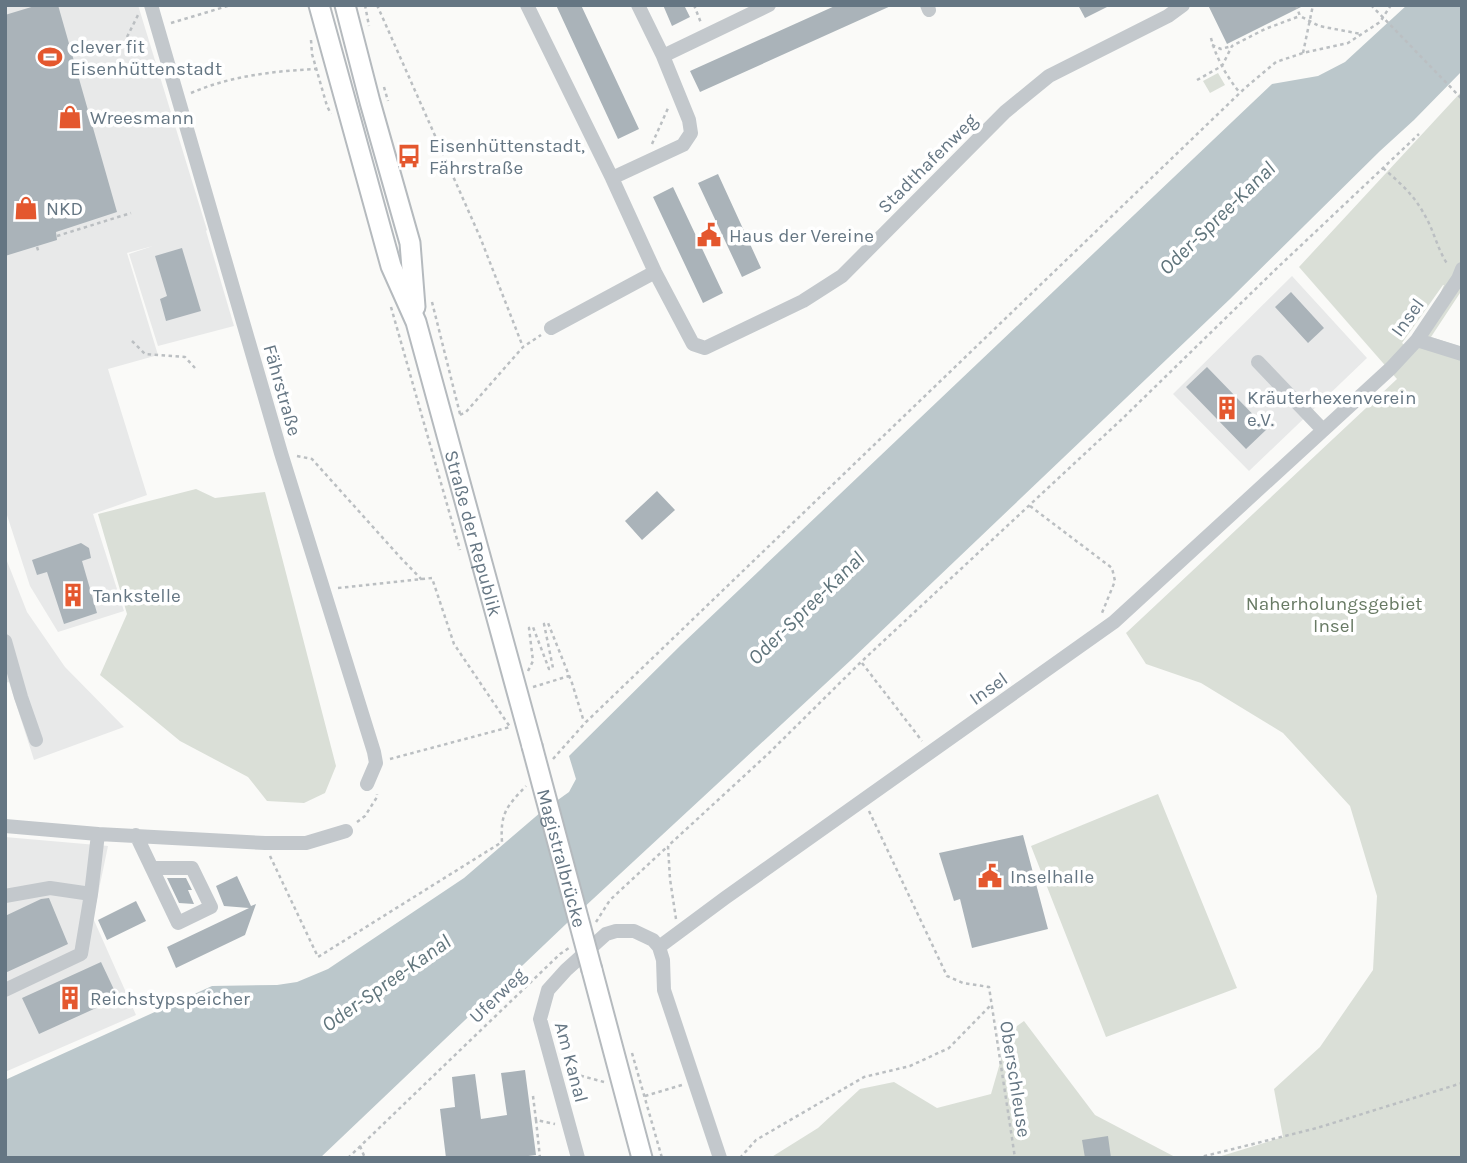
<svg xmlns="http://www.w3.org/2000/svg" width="1467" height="1163" font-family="Karla,sans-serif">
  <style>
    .built { fill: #e8e9e9 }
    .green { fill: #dadfd7; fill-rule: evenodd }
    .water { fill: #bbc7cb }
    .building { fill: #aab3b9 }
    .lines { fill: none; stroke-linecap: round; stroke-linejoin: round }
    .major-casing { stroke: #b5babe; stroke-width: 23 }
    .path { stroke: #bbbfc2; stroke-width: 2.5; stroke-dasharray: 3.5 3.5; stroke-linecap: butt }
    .minor { stroke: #c3c8cc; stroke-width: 14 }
    .major { stroke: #fff; stroke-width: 19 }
    .major-bridge-casing { stroke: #b5babe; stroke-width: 23; stroke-linecap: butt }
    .path-bridge { stroke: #bbbfc2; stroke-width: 2.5; stroke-dasharray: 3.5 3.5; stroke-linecap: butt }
    .major-bridge { stroke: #fff; stroke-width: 19 }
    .labels { text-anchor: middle; stroke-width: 7; stroke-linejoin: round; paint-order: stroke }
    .poi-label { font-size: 19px; fill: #657683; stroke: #fff; text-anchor: start }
    .street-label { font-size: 19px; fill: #657683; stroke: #fff }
    .park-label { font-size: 19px; fill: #687a64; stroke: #fff }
    .water-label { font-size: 21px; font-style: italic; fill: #60757c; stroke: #fff }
  </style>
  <rect width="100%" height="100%" fill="#fafaf8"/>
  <path class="built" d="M5 5H138L207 230 206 231 234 326 158 346 129 254 153 246 127 253 158 355 108 369 147 495 93 514 124 611 58 632 30 586 5 509Z
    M1292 276 1367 358 1249 471 1173 394Z
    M5 556 27 612 65 667 124 727 34 760 9 682 5 683Z
    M5 837 108 846 93 918 136 1015 5 1072Z"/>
  <path class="green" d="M1218 73 1225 85 1210 93 1203 81Z
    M1462 91V290L1431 337 1462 347V1158H1215L1283 1137 1274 1089 1320 1047 1373 970 1377 896 1350 806 1283 733 1201 683 1146 664 1126 633 1397 379 1299 267ZM1443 285H1444L1414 353 1402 343Z
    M196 489 215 498 265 492 336 766 325 793 304 803 267 801 248 777 180 741 100 675 127 614 98 514Z
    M1158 794 1237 988 1106 1037 1031 846Z
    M1024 1021 1095 1115 1177 1158H770L818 1128 860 1089 894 1082 937 1108 991 1094 1009 1032Z"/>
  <path class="water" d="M1407 5H1462V71L1414 120 1380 151 1230 299 851 660 566 924 320 1158H5V1080L212 986 277 985 297 982 328 969 464 878 541 812 569 792 576 779 569 756 682 644 1272 84 1318 76 1345 62Z"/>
  <path class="building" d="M38 5H58L117 212 56 232 57 240 5 256V15Z
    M556 5H581L639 129 618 139Z
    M663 5H684L690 17 672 26Z
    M837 5H893L700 92 690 71Z
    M1078 5H1111L1085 18Z
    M1208 5H1305L1227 44Z
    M718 174 761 268 742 277 698 183Z
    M673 187 723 293 703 303 653 197Z
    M182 248 201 311 166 321 160 299 167 296 155 256Z
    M1291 292 1324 328 1308 343 1275 307Z
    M1207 367 1267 429 1246 449 1186 387Z
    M657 491 675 510 642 540 625 521Z
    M81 543 89 548 91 558 82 561 97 613 64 624 47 572 37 575 32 560Z
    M1023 835 1048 929 972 948 960 899 954 901 939 853Z
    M237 876 251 906 256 904 245 935 176 968 167 947 249 908 224 906 216 886Z
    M167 878H186L192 890H188L194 904 179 903Z
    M49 898 68 944 5 973V916L41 899Z
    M136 901 146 921 107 940 98 920Z
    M101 962 118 998 39 1034 22 998Z
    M525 1070 536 1155 513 1158H446L440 1109 455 1107 452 1077 475 1074 481 1119 507 1115 501 1073Z
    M1108 1136 1111 1158H1085L1082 1140Z"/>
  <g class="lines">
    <g class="major-casing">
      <g id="major">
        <path id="s1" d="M319 5 391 266 416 322 532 746"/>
        <path d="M345 5 370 102 410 243 415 307"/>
        <path d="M592 970 642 1158"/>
      </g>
    </g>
    <path class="path" d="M365 5 369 26
      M377 5 480 237 523 347
      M694 5 701 23
      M1296 5 1300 16 1319 26 1361 34
      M171 23 231 5
      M127 37 138 15
      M1211 38C1216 58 1227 77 1240 93
      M311 40 312 54 327 106 331 114
      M1212 45 1221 49 1232 46
      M1303 53 1313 5
      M1197 80 1222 66 1232 46 1265 29 1300 16
      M384 87 388 101
      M191 93C230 76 274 71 316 69
      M652 144 669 106
      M1383 168C1399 182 1414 195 1424 214 1434 230 1437 249 1448 265
      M57 236 131 213
      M37 247 39 253
      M432 302 460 414
      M391 307 460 550
      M132 341 145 354 185 357 195 368
      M460 415 466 412 523 347 541 335
      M297 456 312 459 399 556 422 580
      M1030 506 1112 568 1115 581 1102 613
      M338 588 432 578 454 644 510 727 390 759
      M862 663 922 741
      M528 671 533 661 529 628 533 627 549 669 553 668 544 624 548 623 572 683 584 722
      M533 687 569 676
      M553 759 585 723 1245 88 1276 62 1303 53 1348 43 1380 22 1391 5
      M869 811 947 976 963 983 989 987 1015 1158
      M357 822 365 816 377 797V794
      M270 856 318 957 502 842C500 813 507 806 526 786
      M676 919 670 879 668 846 769 753 861 662 1122 419 1275 270 1419 134
      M596 922 610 900 668 846
      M632 1053 662 1158
      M567 1072 604 1082
      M533 1096 536 1120 555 1124
      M645 1096 682 1085
      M536 1120 540 1158
      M360 1146 365 1158
      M348 1158 560 954 569 948
      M740 1158 756 1140 864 1077 910 1066 949 1048 990 1006
      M1197 1158 1317 1128 1462 1083"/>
    <path class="minor" d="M151 5 281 453 374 752 376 763 367 784
      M527 5 612 178 655 272 693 344 705 348 803 301 842 276 1005 112 1049 76 1168 16 1183 5
      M638 5 663 56 769 5
      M927 5 929 10
      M612 178 683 145 691 133 689 120 663 56
      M551 328 655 272
      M1417 340 1462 354
      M1258 362 1323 430
      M5 641 21 697 36 740
      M5 826 98 834 265 843H306L346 831
      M136 835 178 923 211 907 192 868H152
      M5 896 50 888 91 894 98 834
      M659 947 725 898 1114 622 1391 368 1417 340 1458 279 1462 269
      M5 990 81 954 91 894
      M578 1158 540 1019 548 990 566 970 606 934 616 931H634L653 940 659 947 663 960 664 990 720 1158"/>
    <use href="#major" class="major"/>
    <g class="major-bridge-casing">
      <g id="major-bridge">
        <path id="s2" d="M532 746 592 970"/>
      </g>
    </g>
    <path class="path-bridge" d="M1371 5 1462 99"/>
    <use href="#major-bridge" class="major-bridge"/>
  </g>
  <defs>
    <g id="stadium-bare" transform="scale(1.89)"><path d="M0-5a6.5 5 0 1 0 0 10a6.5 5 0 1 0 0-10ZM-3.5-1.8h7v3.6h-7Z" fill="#e4572e" stroke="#fff" stroke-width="2.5" paint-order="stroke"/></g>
    <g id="shop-bare" transform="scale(1.89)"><path d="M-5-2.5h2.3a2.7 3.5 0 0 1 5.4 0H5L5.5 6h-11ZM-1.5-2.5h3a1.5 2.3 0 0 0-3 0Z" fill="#e4572e" stroke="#fff" stroke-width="2.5" paint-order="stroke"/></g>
    <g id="bus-bare" transform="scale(1.89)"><path d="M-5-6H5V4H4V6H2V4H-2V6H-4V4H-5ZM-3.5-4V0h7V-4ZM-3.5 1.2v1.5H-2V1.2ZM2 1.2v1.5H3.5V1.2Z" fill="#e4572e" stroke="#fff" stroke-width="2.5" paint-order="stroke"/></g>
    <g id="civic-bare" transform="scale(1.89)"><path d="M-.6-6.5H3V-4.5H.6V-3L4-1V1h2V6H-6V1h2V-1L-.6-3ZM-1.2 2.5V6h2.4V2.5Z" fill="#e4572e" stroke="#fff" stroke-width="2.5" paint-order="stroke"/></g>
    <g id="building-bare" transform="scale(1.89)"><path d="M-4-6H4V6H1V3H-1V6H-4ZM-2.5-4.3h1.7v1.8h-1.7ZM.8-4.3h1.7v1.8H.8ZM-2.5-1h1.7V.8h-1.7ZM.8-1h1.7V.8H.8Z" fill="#e4572e" stroke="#fff" stroke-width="2.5" paint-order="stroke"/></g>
  </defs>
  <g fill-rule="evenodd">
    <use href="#stadium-bare" x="50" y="57"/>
    <use href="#shop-bare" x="70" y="117"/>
    <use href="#bus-bare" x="409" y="156"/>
    <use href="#shop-bare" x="26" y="208"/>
    <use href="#civic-bare" x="709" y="235"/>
    <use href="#building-bare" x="1227" y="408"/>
    <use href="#building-bare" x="73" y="595"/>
    <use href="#civic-bare" x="990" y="876"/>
    <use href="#building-bare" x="70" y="998"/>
  </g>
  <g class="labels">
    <g class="poi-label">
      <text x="70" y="53">clever fit<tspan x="70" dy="22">Eisenhüttenstadt</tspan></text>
      <text x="90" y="124">Wreesmann</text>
      <text x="429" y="152">Eisenhüttenstadt,<tspan x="429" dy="22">Fährstraße</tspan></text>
      <text x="46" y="215">NKD</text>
      <text x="729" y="242">Haus der Vereine</text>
      <text x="1247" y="404">Kräuterhexenverein<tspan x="1247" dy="22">e.V.</tspan></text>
      <text x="93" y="602">Tankstelle</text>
      <text x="1010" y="883">Inselhalle</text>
      <text x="90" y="1005">Reichstypspeicher</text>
    </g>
    <g class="street-label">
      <text transform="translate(927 163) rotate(-45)" y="7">Stadthafenweg</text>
      <text transform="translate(1407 317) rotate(-54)" y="7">Insel</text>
      <text transform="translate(283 390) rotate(74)" y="7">Fährstraße</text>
      <text dy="7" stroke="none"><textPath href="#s1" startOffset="551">Straße der Republik</textPath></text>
      <text transform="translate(988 688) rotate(-35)" y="7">Insel</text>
      <text dy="7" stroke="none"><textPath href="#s2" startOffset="116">Magistralbrücke</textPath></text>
      <text transform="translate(497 995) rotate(-44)" y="7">Uferweg</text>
      <text transform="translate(572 1062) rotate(75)" y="7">Am Kanal</text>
      <text transform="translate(1016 1079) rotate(81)" y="7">Oberschleuse</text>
    </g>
    <g class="park-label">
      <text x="1334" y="610">Naherholungsgebiet<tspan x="1334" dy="22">Insel</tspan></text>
    </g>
    <g class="water-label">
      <text transform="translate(1217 218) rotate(-44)" y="7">Oder-Spree-Kanal</text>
      <text transform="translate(806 608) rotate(-44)" y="7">Oder-Spree-Kanal</text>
      <text transform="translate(386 983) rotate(-35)" y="7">Oder-Spree-Kanal</text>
    </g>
  </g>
  <rect width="1467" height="1163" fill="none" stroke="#657683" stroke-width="14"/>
</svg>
